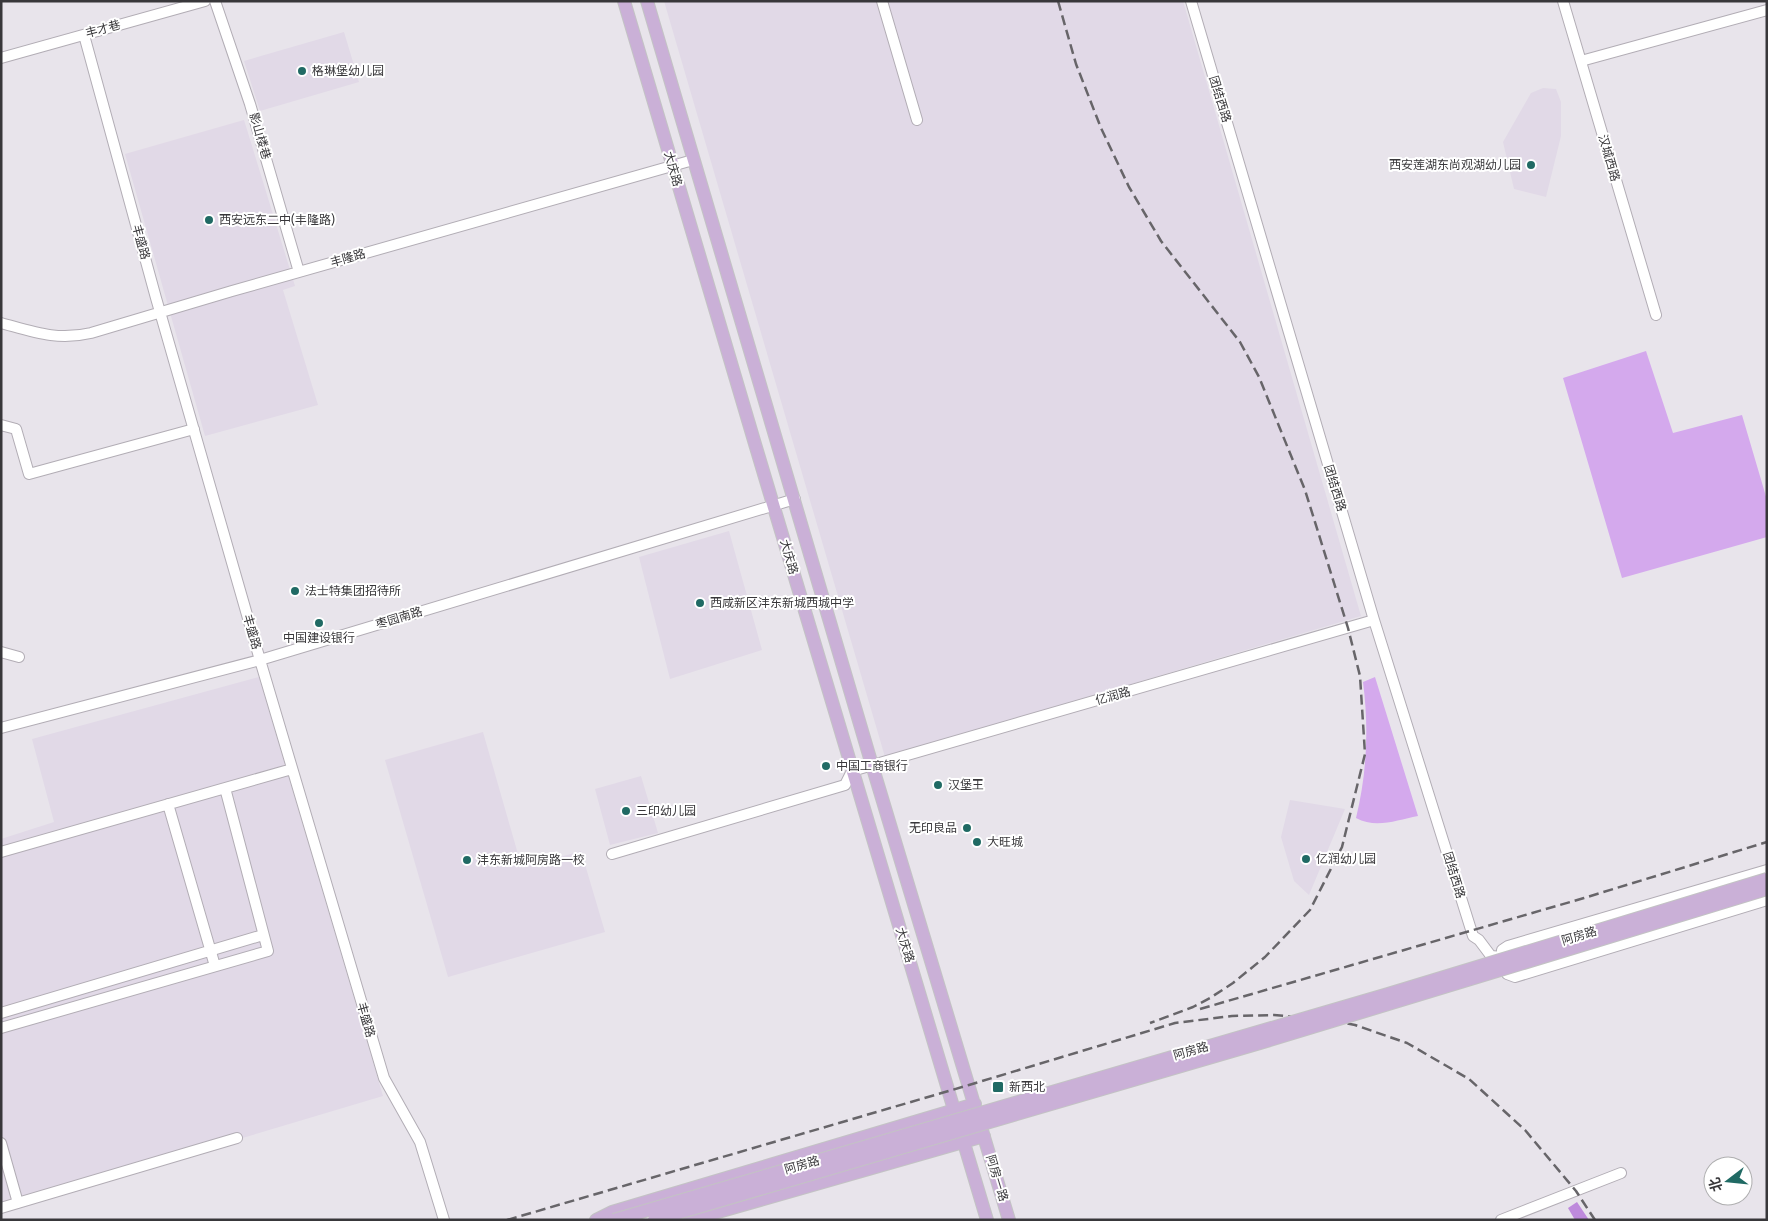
<svg xmlns="http://www.w3.org/2000/svg" width="1768" height="1221" font-family="'Fira Sans','Noto Sans SC',sans-serif">
  <style>
    .built { fill: #e1d9e7 }
    .green { fill: #d4a9ed }
    .forest { fill: #be8adc }
    .lines { fill: none; stroke-linecap: round; stroke-linejoin: round }
    .minor-casing { stroke: #b2adb5; stroke-width: 12 }
    .major-casing { stroke: #c3c3c4; stroke-width: 14 }
    .minor { stroke: #fff; stroke-width: 10 }
    .major { stroke: #cab0d7; stroke-width: 12 }
    .rail { stroke: #676569; stroke-width: 2.5; stroke-dasharray: 10 5; stroke-linecap: butt }
    .major-bridge-casing { stroke: #c3c3c4; stroke-width: 14; stroke-linecap: butt }
    .major-bridge { stroke: #cab0d7; stroke-width: 12 }
    .poi-dot { fill: #206a64; stroke: #fff; stroke-width: 2 }
    .labels { text-anchor: middle; stroke-width: 4; stroke-linejoin: round; paint-order: stroke }
    .street-label { font-size: 12px; fill: #38373a; stroke: #fff }
    .poi-label { font-size: 12px; fill: #38373a; stroke: #fff; text-anchor: start }
  </style>
  <rect width="100%" height="100%" fill="#e8e4eb"/>
  <path class="built" d="M664 1H1183L1361 616 885 757Z
    M344 32 359 82 260 111 244 61Z
    M1543 88 1556 89 1561 102V136L1546 197 1514 189 1503 142 1531 93Z
    M244 120 295 286 283 290 318 405 205 436 125 154Z
    M729 531 762 650 670 679 639 557Z
    M259 677 383 1096 1 1210V839L54 822 32 739Z
    M483 732 522 868 581 851 605 932 448 977 385 760Z
    M641 776 658 833 610 845 595 789Z
    M1290 800 1345 809 1309 895 1294 881 1281 837Z"/>
  <path class="green" d="M1646 351 1673 433 1742 415 1767 500V537L1622 578 1563 378Z
    M1375 677 1418 816C1397 820 1376 829 1356 818 1367 773 1369 728 1363 682Z"/>
  <path class="forest" d="M1577 1202 1589 1220H1575L1568 1208Z"/>
  <g class="lines">
    <g class="minor-casing">
      <path id="minor" d="M215 1 250 104 299 272
        M882 1 917 120
        M1191 1 1374 620 1473 936 1479 940 1491 956 1502 957
        M1563 1 1656 315
        M84 35 156 298 260 660 384 1078 420 1142 444 1220
        M1 58 205 1
        M1581 61 1767 10
        M1 323C34 332 57 341 91 333L232 291 693 160
        M1 425 16 429 29 474 194 429
        M1 652 19 657
        M1 728 260 660 795 499
        M168 804 215 966
        M1 852 292 769
        M612 854 845 785 852 771 1374 620
        M1767 870 1508 946 1502 950 1501 964 1507 974 1515 977 1767 900
        M1 1013 263 935
        M1 1028 268 951 225 788
        M1 1143 18 1203
        M1 1208 237 1138
        M1501 1220 1621 1173"/>
    </g>
    <g class="major-casing">
      <path id="major" d="M624 1C743 408 866 813 987 1220
        M647 1 872 765 1009 1220
        M596 1220 612 1212 975 1104
        M690 1220 984 1136"/>
    </g>
    <use href="#minor" class="minor"/>
    <use href="#major" class="major"/>
    <path class="rail" d="M1058 1 1076 64 1101 128 1129 187 1161 241 1240 342 1259 377 1305 490 1348 628 1360 676 1365 754 1342 847 1310 910 1265 957 1233 983 1210 998 1193 1007 1150 1023
      M1200 1009 1584 898 1767 842
      M507 1220 969 1085 1175 1023 1232 1016 1274 1015 1324 1019 1355 1025 1407 1043 1469 1079 1525 1130 1576 1191 1595 1220"/>
    <g class="major-bridge-casing">
      <path id="major-bridge" d="M614 1220 1388 994 1767 879
        M654 1220 1260 1043 1767 889"/>
    </g>
    <use href="#major-bridge" class="major-bridge"/>
  </g>
  <g class="poi-dot">
    <circle cx="302" cy="71" r="5"/>
    <circle cx="1531" cy="165" r="5"/>
    <circle cx="209" cy="220" r="5"/>
    <circle cx="295" cy="591" r="5"/>
    <circle cx="700" cy="603" r="5"/>
    <circle cx="319" cy="623" r="5"/>
    <circle cx="826" cy="766" r="5"/>
    <circle cx="938" cy="785" r="5"/>
    <circle cx="626" cy="811" r="5"/>
    <circle cx="967" cy="828" r="5"/>
    <circle cx="977" cy="842" r="5"/>
    <circle cx="1306" cy="859" r="5"/>
    <circle cx="467" cy="860" r="5"/>
    <rect x="992" y="1081" width="12" height="12" rx="2.5"/>
  </g>
  <g class="labels">
    <g class="street-label">
      <text transform="translate(103 29) rotate(-15)" y="4">丰才巷</text>
      <text transform="translate(1220 99) rotate(73)" y="4">团结西路</text>
      <text transform="translate(260 136) rotate(74)" y="4">影山楼巷</text>
      <text transform="translate(1609 158) rotate(74)" y="4">汉城西路</text>
      <text transform="translate(673 169) rotate(74)" y="4">大庆路</text>
      <text transform="translate(141 242) rotate(75)" y="4">丰盛路</text>
      <text transform="translate(348 258) rotate(-16)" y="4">丰隆路</text>
      <text transform="translate(1335 488) rotate(73)" y="4">团结西路</text>
      <text transform="translate(789 557) rotate(74)" y="4">大庆路</text>
      <text transform="translate(399 618) rotate(-17)" y="4">枣园南路</text>
      <text transform="translate(252 632) rotate(74)" y="4">丰盛路</text>
      <text transform="translate(1113 696) rotate(-16)" y="4">亿润路</text>
      <text transform="translate(1454 875) rotate(73)" y="4">团结西路</text>
      <text transform="translate(1579 936) rotate(-17)" y="4">阿房路</text>
      <text transform="translate(905 945) rotate(73)" y="4">大庆路</text>
      <text transform="translate(366 1020) rotate(74)" y="4">丰盛路</text>
      <text transform="translate(1191 1051) rotate(-16)" y="4">阿房路</text>
      <text transform="translate(802 1165) rotate(-16)" y="4">阿房路</text>
      <text transform="translate(997 1178) rotate(73)" y="4">阿房一路</text>
    </g>
    <g class="poi-label">
      <text x="312" y="75">格琳堡幼儿园</text>
      <text x="1521" y="169" text-anchor="end">西安莲湖东尚观湖幼儿园</text>
      <text x="219" y="224">西安远东二中(丰隆路)</text>
      <text x="305" y="595">法士特集团招待所</text>
      <text x="710" y="607">西咸新区沣东新城西城中学</text>
      <text x="319" y="642" text-anchor="middle">中国建设银行</text>
      <text x="836" y="770">中国工商银行</text>
      <text x="948" y="789">汉堡王</text>
      <text x="636" y="815">三印幼儿园</text>
      <text x="957" y="832" text-anchor="end">无印良品</text>
      <text x="987" y="846">大旺城</text>
      <text x="1316" y="863">亿润幼儿园</text>
      <text x="477" y="864">沣东新城阿房路一校</text>
      <text x="1009" y="1091">新西北</text>
    </g>
  </g>
  <rect width="1768" height="1221" fill="none" stroke="#38373a" stroke-width="5"/>
  <g transform="translate(1728 1181) rotate(254)"><circle r="24" fill="#ffffff" stroke="#afafb0"/>
  <path d="M0-4L9 19L0 12L-9 19Z" fill="#206a64"/>
  <text y="-8" font-size="14" font-weight="bold" text-anchor="middle" fill="#38373a">北</text>
  </g>
</svg>
